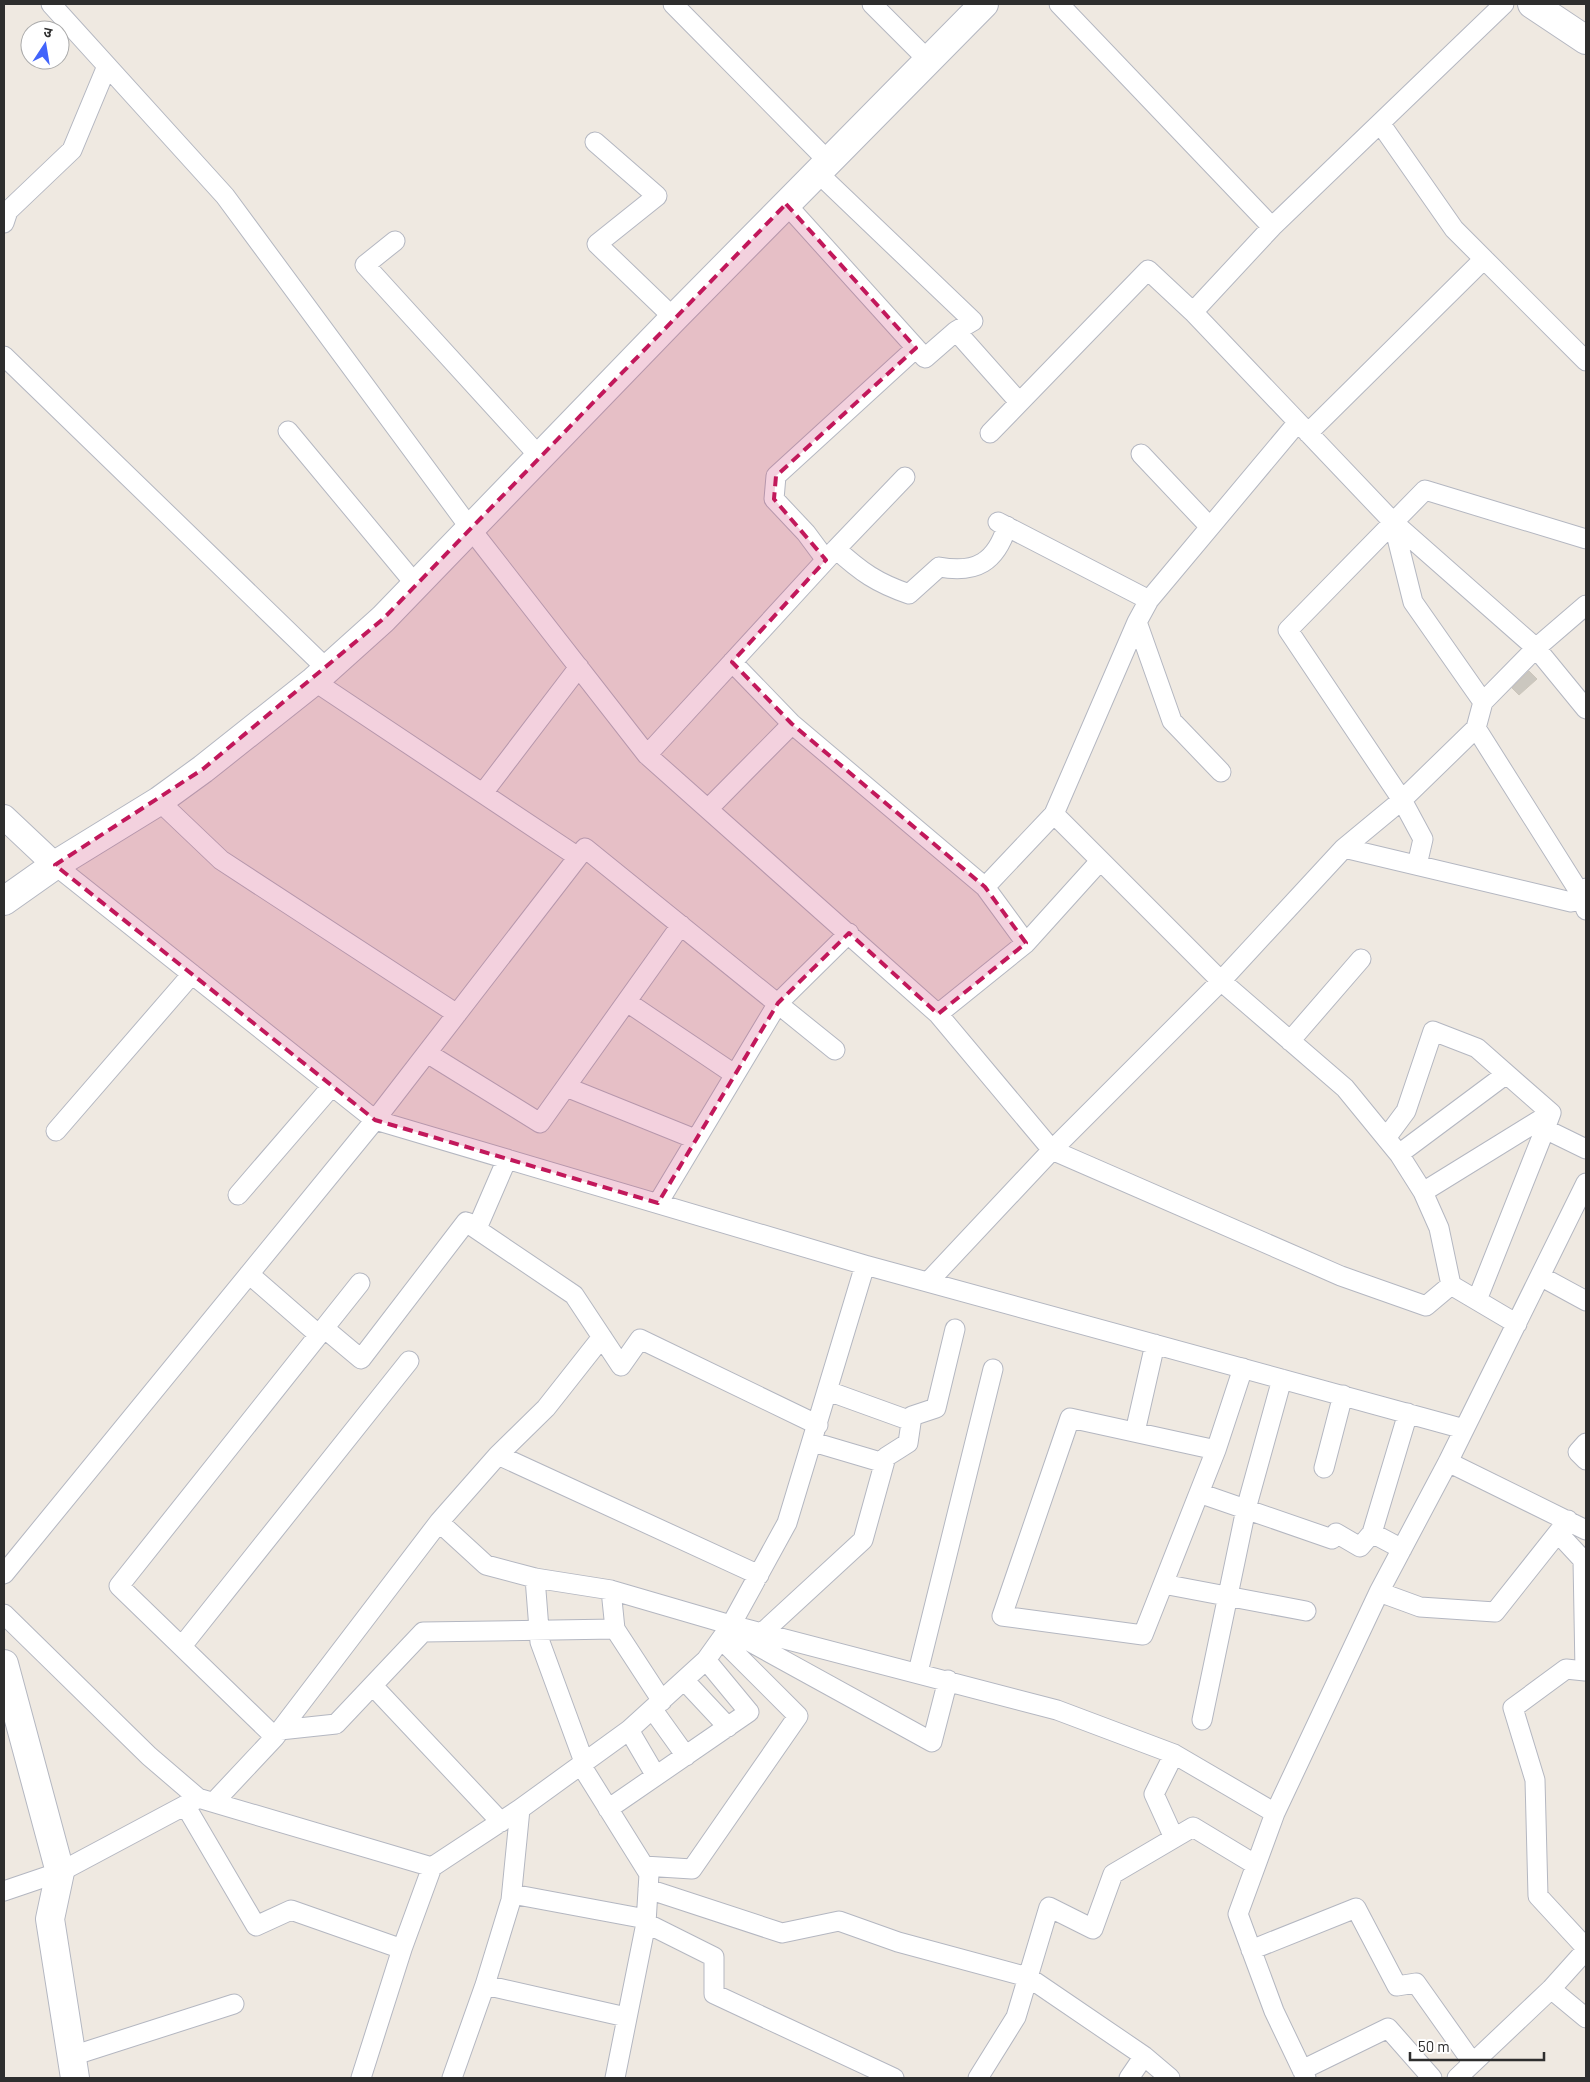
<svg xmlns="http://www.w3.org/2000/svg" width="1590" height="2082" font-family="Barlow,'Noto Sans Devanagari',sans-serif">
  <style>
    .building { fill: #cbc7bf; stroke: #cbc5ba }
    .lines { fill: none; stroke-linecap: round; stroke-linejoin: round }
    .minor-casing { stroke: #b4b7c1; stroke-width: 21 }
    .tertiary-casing { stroke: #b4b7c1; stroke-width: 26 }
    .secondary-casing { stroke: #b4b7c1; stroke-width: 30 }
    .minor { stroke: #fff; stroke-width: 19 }
    .tertiary { stroke: #fff; stroke-width: 24 }
    .secondary { stroke: #fff; stroke-width: 28 }
    .marked { fill: #c2185b; fill-opacity: 0.2; stroke: #c2185b; stroke-width: 4; stroke-dasharray: 10 6; stroke-linejoin: round }
  </style>
  <rect width="100%" height="100%" fill="#efe9e1"/>
  <path class="building" d="M1529 671 1537 679 1519 695 1512 688Z"/>
  <g class="lines">
    <g class="minor-casing">
      <path id="minor" d="M51 4 225 196 470 528 647 755 938 1014 1052 1150 1341 1276 1426 1306 1451 1285
        M673 4 828 161
        M872 4 928 60
        M1059 4 1272 227
        M1380 123 1454 229 1586 361
        M595 142 657 196 597 244 674 318
        M817 172 973 321 956 331
        M786 204 925 358 956 331 1019 402
        M4 223 8 211 72 150 107 66
        M395 241 365 265 539 456
        M1193 312 1272 227 1504 4
        M4 356 327 669
        M288 431 416 585
        M990 433 1148 270 1193 312 1393 522 1536 648 1586 709
        M1308 433 1484 259
        M1141 454 1210 527
        M998 522 1149 600
        M1393 522 1413 602 1483 702
        M836 549 905 477
        M826 560 806 533 774 499 776 476 916 348
        M1137 622 1172 721 1221 772
        M732 662 792 724 985 887 1026 943
        M314 681 578 857
        M1476 728 1580 893 1586 910
        M647 755 836 549C861 572 877 583 909 594L939 567C976 574 996 562 1007 526
        M483 793 579 667
        M159 801 221 860 457 1014
        M708 809 792 724
        M1054 814 1137 622 1149 600 1298 422
        M1344 848 1571 902 1586 888
        M55 865 375 1120 865 1265 1464 1429
        M1417 865 1423 839 1402 800 1288 630 1425 490 1586 539
        M985 887 1054 814 1221 981 1345 1088 1399 1154 1423 1192 1439 1228 1451 1285 1517 1324
        M627 1002 734 1074
        M938 1014 1026 943 1100 861
        M1290 1041 1361 959
        M427 1053 540 1123 681 925
        M566 1087 695 1139
        M56 1131 192 974
        M1386 1138 1406 1111 1433 1031 1477 1048 1551 1113 1545 1129 1586 1149
        M1399 1154 1505 1075
        M1423 1192 1551 1113
        M238 1195 332 1086
        M658 1203 778 1003 849 933
        M466 1222 574 1295 621 1366 640 1339 818 1425
        M249 1274 319 1335
        M1540 1276 1586 1301
        M929 1281 1052 1150 1221 981 1344 848 1402 800 1476 728 1483 702 1536 648 1586 605
        M1477 1300 1545 1129
        M324 1328 361 1359 466 1222 478 1226 507 1159
        M828 1391 911 1421
        M1135 1432 1155 1344
        M813 1442 884 1463
        M1586 1443 1578 1452 1586 1460
        M1216 1450 1070 1418 1002 1616 1143 1635 1216 1450 1243 1368
        M498 1455 759 1575
        M1448 1462 1586 1530
        M1324 1468 1343 1395
        M1199 1493 1332 1539 1336 1533 1360 1547 1372 1533 1402 1549
        M439 1522 486 1565 535 1578 611 1590 731 1625 1057 1710 1174 1754 1275 1813
        M1372 1533 1408 1413
        M1558 1533 1583 1560 1585 1671 1566 1669 1513 1708 1535 1780 1538 1896 1586 1948
        M4 1574 375 1120 585 848 835 1050
        M535 1578 540 1642 584 1762
        M1163 1584 1306 1611
        M611 1590 615 1629 662 1701
        M1379 1592 1420 1607 1495 1612 1568 1520
        M4 1614 149 1756 198 1798 432 1867
        M734 1633 932 1742 948 1680
        M762 1633 863 1540 886 1457 908 1443 912 1416 936 1408 955 1329
        M182 1646 409 1361
        M918 1672 993 1369
        M684 1680 728 1727
        M373 1686 501 1822
        M653 1710 686 1756
        M1202 1720 1246 1509 1282 1379
        M280 1730 336 1724 423 1632 615 1629
        M629 1730 656 1776
        M275 1737 119 1586 360 1283
        M581 1765 649 1874 646 1923 615 2078
        M214 1802 275 1737 439 1522 498 1455 546 1408 602 1337
        M185 1805 256 1926 291 1910 402 1949
        M608 1809 749 1712 706 1660
        M1174 1838 1154 1794 1174 1754
        M644 1866 692 1869 798 1716 722 1640
        M648 1889 782 1933 839 1921 898 1942 1028 1977 1144 2056
        M4 1891 60 1872 195 1800
        M512 1894 646 1919
        M646 1923 714 1957V1994L894 2078
        M1251 1950 1356 1908 1397 1986 1416 1983 1472 2062
        M485 1985 626 2017
        M1551 1989 1586 2018
        M72 2056 234 2004
        M1302 2070 1388 2028 1432 2078
        M361 2078 402 1949 432 1867 520 1809 629 1730 706 1660 731 1625 787 1523 865 1265
        M452 2078 485 1985 511 1900 520 1809
        M978 2078 1016 2017 1049 1907 1093 1929 1113 1874 1193 1827 1256 1865
        M1129 2078 1144 2056 1170 2078
        M1306 2078 1274 2011 1238 1914 1275 1813 1379 1592 1448 1462 1586 1183
        M1457 2078 1551 1989 1586 1950"/>
    </g>
    <g class="tertiary-casing">
      <path id="tertiary" d="M4 817 55 865"/>
    </g>
    <g class="secondary-casing">
      <path id="secondary" d="M1532 4 1586 40
        M4 901 55 865 159 801 203 769 314 681 383 619 674 318 984 4
        M4 1664 60 1872 50 1919 75 2078"/>
    </g>
    <use href="#minor" class="minor"/>
    <use href="#tertiary" class="tertiary"/>
    <use href="#secondary" class="secondary"/>
  </g>
  <path class="marked" d="M786 204 916 348 776 476 774 499 826 560 732 662 792 724 985 887 1026 943 938 1014 849 933 778 1003 658 1203 375 1120 55 865 203 769 383 619Z"/>
  <rect width="1590" height="2082" fill="none" stroke="#2e2e2e" stroke-width="10"/>
  <g transform="translate(45 45) rotate(12)"><circle r="24" fill="#ffffff" stroke="#ababab"/>
  <path d="M0-4L9 19L0 12L-9 19Z" fill="#4264fb"/>
  <text y="-8" font-size="14" font-weight="bold" text-anchor="middle" fill="#2e2e2e">उ</text>
  </g>
  <path d="M1410 2052v8h134v-8" fill="none" stroke="#2e2e2e" stroke-width="2.5"/>
  <text x="1418" y="2052" font-size="15" fill="#2e2e2e" stroke="#ffffff" stroke-width="4" paint-order="stroke">50 m</text>
</svg>
